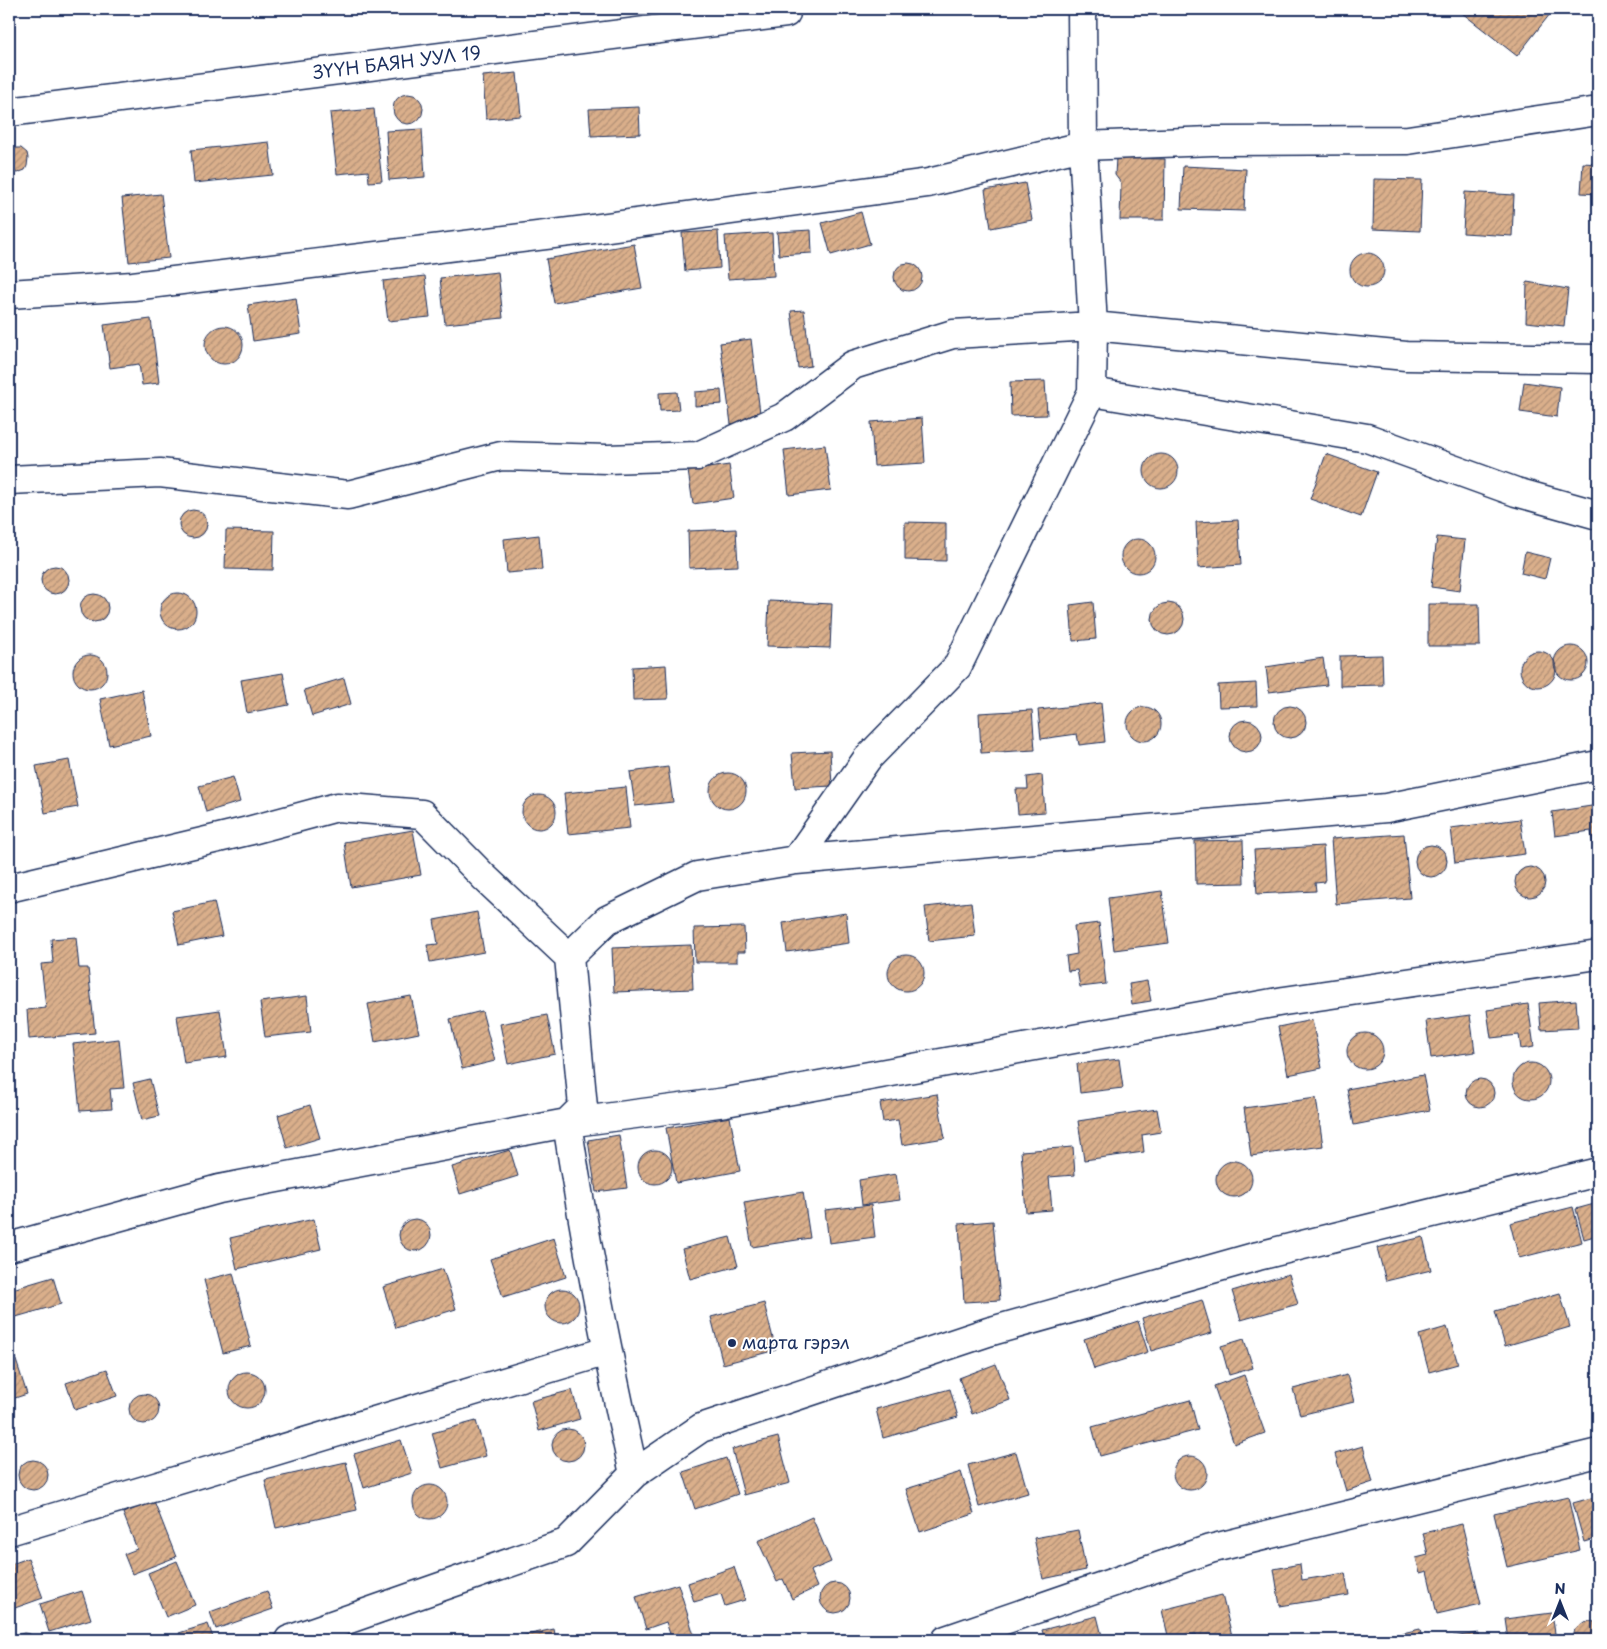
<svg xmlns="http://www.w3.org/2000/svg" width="1607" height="1649" font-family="'Playpen Sans',sans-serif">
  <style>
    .building { fill: url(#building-hatch); stroke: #1b2f5e }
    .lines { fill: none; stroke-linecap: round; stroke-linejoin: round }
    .street-casing { stroke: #1b2f5e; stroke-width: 31 }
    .street { stroke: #fff; stroke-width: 28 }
    .poi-dot { fill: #1b2f5e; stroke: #fff; stroke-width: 2 }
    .labels { text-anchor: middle; stroke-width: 4; stroke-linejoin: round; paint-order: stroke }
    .street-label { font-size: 18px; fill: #1b2f5e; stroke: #fff }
    .poi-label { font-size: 18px; fill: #1b2f5e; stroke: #fff; text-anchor: start }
  </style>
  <defs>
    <pattern id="building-hatch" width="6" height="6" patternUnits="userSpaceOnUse" patternTransform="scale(1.25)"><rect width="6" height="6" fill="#daaf8b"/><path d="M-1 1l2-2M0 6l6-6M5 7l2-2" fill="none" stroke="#b08f75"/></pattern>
  </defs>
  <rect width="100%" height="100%" fill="#fff"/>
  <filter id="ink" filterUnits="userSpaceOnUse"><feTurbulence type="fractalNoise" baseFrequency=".02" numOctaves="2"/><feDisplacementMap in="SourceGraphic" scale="10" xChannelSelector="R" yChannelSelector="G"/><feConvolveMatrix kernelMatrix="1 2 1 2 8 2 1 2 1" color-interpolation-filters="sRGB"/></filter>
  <g filter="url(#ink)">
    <path class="building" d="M1457 9H1554L1517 56Z
      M517 73 521 116 486 119 483 76Z
      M393 109a15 15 0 1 1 30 0a15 15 0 1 1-30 0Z
      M639 107 640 134 591 136 589 109Z
      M374 109 382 181 369 182 368 171 337 174 330 113Z
      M422 129 425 177 389 180 386 131Z
      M269 142 273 175 194 183 191 150Z
      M13 148H21L27 153 28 158 27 166 25 170 17 173 9 171V150Z
      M1116 158 1165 159 1164 220H1120L1121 183 1115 175Z
      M1583 163 1598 164V194L1581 193Z
      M1183 166 1246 169 1244 211 1181 209Z
      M1374 179 1422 180 1420 231 1373 229Z
      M1025 183 1032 220 991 228 985 190Z
      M1465 192 1514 195 1512 236 1463 233Z
      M161 194 169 258 129 262 122 198Z
      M861 212 870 244 831 255 822 223Z
      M811 230 812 253 779 255 777 232Z
      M718 231 720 268 685 271 682 233Z
      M772 233 774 276 728 279 725 236Z
      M634 244 642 288 554 303 546 259Z
      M1350 270a17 17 0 1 1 34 0a17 17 0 1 1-34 0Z
      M894 277a14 14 0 1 1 28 0a14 14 0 1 1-28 0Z
      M498 272 503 318 445 324 440 278Z
      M425 276 430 317 388 321 383 281Z
      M1527 282 1568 289 1564 326 1526 322Z
      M296 298 301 334 253 341 248 305Z
      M804 310 811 366 798 368 791 311Z
      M151 319 159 383 142 385 139 364 110 368 104 325Z
      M205 345a19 19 0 1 1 38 0a19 19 0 1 1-38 0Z
      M751 339 761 421 731 424 720 343Z
      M1045 381 1047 415 1011 416 1010 382Z
      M1524 382 1560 387 1557 417 1520 412Z
      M721 390 722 404 695 406V392Z
      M677 392 679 410 660 411 659 393Z
      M922 418 925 463 874 466 871 422Z
      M825 445 831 490 789 495 784 450Z
      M1144 471a17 17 0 1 1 34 0a17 17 0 1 1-34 0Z
      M1326 454 1377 472 1361 517 1310 499Z
      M729 465 734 498 693 504 688 471Z
      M179 524a14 14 0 1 1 28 0a14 14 0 1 1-28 0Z
      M1238 520 1241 565 1198 568 1196 522Z
      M905 522 946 523V561L905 560Z
      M736 529 738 566 689 568 688 531Z
      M226 530 274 531 273 570 225 569Z
      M539 535 542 570 507 573 504 539Z
      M1437 537 1465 540 1460 591 1431 587Z
      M1121 556a17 17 0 1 1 34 0a17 17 0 1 1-34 0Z
      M1525 552 1550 558 1545 579 1521 573Z
      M41 580a14 14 0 1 1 28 0a14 14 0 1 1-28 0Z
      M1598 567V611L1592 610Z
      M160 611a18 18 0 1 1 36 0a18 18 0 1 1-36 0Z
      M80 608a14 14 0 1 1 28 0a14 14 0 1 1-28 0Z
      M769 601 832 604 830 648 767 646Z
      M1093 602 1096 639 1073 641 1070 605Z
      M1152 619a16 16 0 1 1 32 0a16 16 0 1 1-32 0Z
      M1428 604H1479L1480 646H1428Z
      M1554 663a17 17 0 1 1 34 0a17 17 0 1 1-34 0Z
      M1520 669a18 18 0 1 1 36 0a18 18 0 1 1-36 0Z
      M1382 655 1383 685 1340 686V656Z
      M73 672a17 17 0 1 1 34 0a17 17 0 1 1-34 0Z
      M1323 658 1327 685 1269 692 1266 667Z
      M666 665 668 699 633 700 632 667Z
      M1596 668H1598V703H1596Z
      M283 673 289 705 247 713 241 680Z
      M344 678 351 704 312 716 304 690Z
      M1256 683 1257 706 1219 707 1218 685Z
      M142 690 151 736 109 745 100 699Z
      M1101 703 1105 742 1079 745 1077 734 1041 739 1038 710Z
      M1274 722a16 16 0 1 1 32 0a16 16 0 1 1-32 0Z
      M1127 724a17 17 0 1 1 34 0a17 17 0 1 1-34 0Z
      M1032 710 1035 750 981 753 979 713Z
      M1230 736a16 16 0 1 1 32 0a16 16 0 1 1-32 0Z
      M830 751 832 786 795 788 792 753Z
      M69 760 78 807 45 813 36 766Z
      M668 767 673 802 635 806 630 772Z
      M710 791a18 18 0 1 1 36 0a18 18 0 1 1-36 0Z
      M1042 775 1045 812 1018 814 1016 789H1028L1027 777Z
      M233 777 240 802 206 812 199 786Z
      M626 787 630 828 568 834 564 793Z
      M522 812a17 17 0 1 1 34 0a17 17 0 1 1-34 0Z
      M1598 805V845H1593L1591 831 1555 836 1552 812Z
      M1520 819 1525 854 1455 863 1451 828Z
      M413 830 421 875 351 887 344 842Z
      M1404 834 1410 898 1336 904 1331 839Z
      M1243 840 1244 883 1196 884 1195 841Z
      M1415 861a16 16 0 1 1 32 0a16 16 0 1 1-32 0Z
      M1323 846 1325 882 1315 883 1316 891 1257 894 1254 850Z
      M1515 882a15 15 0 1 1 30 0a15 15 0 1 1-30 0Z
      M1162 891 1169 943 1114 950 1108 898Z
      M214 902 222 936 179 945 172 911Z
      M971 902 975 936 929 941 925 907Z
      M477 912 484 952 430 962 427 945 438 944 434 920Z
      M846 913 849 943 787 952 783 923Z
      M1099 923 1106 984 1080 987 1077 970 1068 971 1066 956 1077 954 1074 926Z
      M744 927 745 952H737V962H695L694 928Z
      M76 937 79 968H88L95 1033 29 1039 27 1010 46 1008 41 964 53 963 51 939Z
      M691 945 693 989 614 992 612 948Z
      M888 973a18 18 0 1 1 36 0a18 18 0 1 1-36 0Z
      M1147 981 1151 1001 1132 1004 1129 984Z
      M1598 993V1022H1597L1592 994Z
      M307 996 311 1032 265 1037 260 1002Z
      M411 996 419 1033 375 1042 368 1004Z
      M1576 1000 1578 1028 1541 1030 1539 1003Z
      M1528 1004 1534 1047 1521 1049 1519 1035 1491 1038 1487 1010Z
      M220 1010 227 1057 184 1063 177 1016Z
      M482 1011 495 1061 462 1069 450 1019Z
      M547 1015 555 1054 508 1064 500 1024Z
      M1470 1015 1475 1052 1431 1058 1426 1021Z
      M1312 1020 1322 1068 1288 1075 1278 1027Z
      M1347 1051a18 18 0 1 1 36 0a18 18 0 1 1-36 0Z
      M119 1039 124 1088 110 1089 112 1109 80 1111 73 1044Z
      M1119 1059 1123 1088 1080 1093 1077 1064Z
      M1513 1081a18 18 0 1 1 36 0a18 18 0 1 1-36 0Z
      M1423 1075 1430 1110 1354 1125 1347 1089Z
      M1466 1093a14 14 0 1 1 28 0a14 14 0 1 1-28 0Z
      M150 1079 159 1116 142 1120 133 1083Z
      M937 1094 945 1138 902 1145 898 1120 883 1122 880 1103Z
      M1316 1098 1323 1146 1251 1156 1244 1108Z
      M310 1105 320 1138 287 1148 278 1115Z
      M1157 1109 1161 1132 1142 1135 1144 1152 1084 1160 1078 1121Z
      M730 1117 740 1171 676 1183 666 1128Z
      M619 1135 627 1188 596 1192 588 1140Z
      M1073 1147 1075 1175 1049 1177 1052 1210 1026 1212 1021 1151Z
      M510 1150 518 1176 460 1194 452 1167Z
      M638 1167a17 17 0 1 1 34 0a17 17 0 1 1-34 0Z
      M1216 1179a18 18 0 1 1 36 0a18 18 0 1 1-36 0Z
      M896 1174 900 1200 862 1205 859 1180Z
      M803 1192 810 1238 752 1247 744 1202Z
      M1598 1203V1235L1584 1239 1576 1209Z
      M871 1205 875 1237 829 1243 825 1210Z
      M1573 1207 1582 1242 1519 1258 1510 1223Z
      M314 1219 321 1249 237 1269 230 1238Z
      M399 1235a16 16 0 1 1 32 0a16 16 0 1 1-32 0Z
      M993 1221 1000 1300 964 1302 959 1224Z
      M730 1237 738 1266 690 1279 682 1249Z
      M1423 1237 1431 1270 1386 1281 1377 1248Z
      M554 1238 566 1277 503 1297 490 1259Z
      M443 1269 456 1309 396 1328 383 1287Z
      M233 1273 251 1346 223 1353 204 1280Z
      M1289 1274 1298 1304 1241 1320 1232 1291Z
      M53 1277 61 1304 9 1319V1290Z
      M545 1306a17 17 0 1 1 34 0a17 17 0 1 1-34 0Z
      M1560 1293 1570 1327 1505 1346 1495 1311Z
      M1202 1300 1212 1333 1151 1351 1142 1318Z
      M764 1303 776 1350 723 1364 711 1317Z
      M1138 1321 1148 1352 1094 1369 1084 1339Z
      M1447 1327 1458 1364 1429 1372 1419 1335Z
      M1244 1339 1253 1368 1229 1375 1221 1346Z
      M12 1348 27 1394 9 1400V1349Z
      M996 1364 1010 1400 972 1414 959 1378Z
      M107 1369 117 1396 75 1410 66 1383Z
      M229 1390a18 18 0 1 1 36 0a18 18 0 1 1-36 0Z
      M1244 1375 1265 1433 1234 1444 1214 1386Z
      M1347 1375 1354 1402 1300 1415 1293 1389Z
      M950 1389 958 1417 883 1438 876 1409Z
      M572 1390 580 1419 539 1431 531 1401Z
      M129 1409a15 15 0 1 1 30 0a15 15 0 1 1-30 0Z
      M1190 1400 1198 1430 1100 1456 1092 1427Z
      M476 1421 486 1456 442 1468 432 1433Z
      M552 1445a16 16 0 1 1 32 0a16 16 0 1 1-32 0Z
      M778 1437 790 1483 744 1495 732 1449Z
      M401 1440 412 1473 364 1488 354 1454Z
      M1363 1446 1373 1482 1346 1491 1335 1454Z
      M1016 1452 1028 1493 979 1507 968 1465Z
      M1173 1473a17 17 0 1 1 34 0a17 17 0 1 1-34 0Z
      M726 1458 738 1494 695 1509 683 1472Z
      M18 1475a15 15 0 1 1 30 0a15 15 0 1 1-30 0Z
      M346 1462 357 1510 276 1528 265 1480Z
      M961 1472 974 1514 920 1532 906 1489Z
      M413 1502a17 17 0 1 1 34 0a17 17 0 1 1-34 0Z
      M1598 1496V1538L1584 1542 1573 1503Z
      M1568 1497 1580 1550 1507 1567 1494 1514Z
      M154 1501 176 1557 132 1574 124 1554 137 1549 123 1513Z
      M812 1517 831 1562 810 1571 817 1587 792 1599 783 1579 777 1582 758 1541Z
      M1462 1524 1481 1604 1437 1614 1427 1571 1420 1573 1416 1558 1428 1555 1423 1533Z
      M1078 1530 1086 1570 1043 1579 1034 1538Z
      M28 1558 43 1598 12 1609 9 1599V1565Z
      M177 1561 195 1605 166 1617 148 1573Z
      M1300 1564 1302 1580 1345 1573 1349 1595 1280 1606 1274 1569Z
      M734 1567 745 1600 725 1606 721 1594 694 1602 688 1583Z
      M820 1598a15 15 0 1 1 30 0a15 15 0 1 1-30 0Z
      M678 1584 694 1635 672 1640 666 1622 646 1629 636 1597Z
      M82 1591 91 1619 49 1632 40 1604Z
      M267 1591 273 1609 216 1629 210 1612Z
      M1222 1595 1233 1640H1197L1196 1634 1169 1640 1162 1610Z
      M1552 1613 1556 1640H1508L1505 1619Z
      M1097 1616 1103 1640H1045L1042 1630Z
      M1590 1621 1598 1623V1640H1572L1575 1629 1584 1622Z
      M208 1624 214 1640H182L179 1633Z
      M554 1629 556 1640H502Z
      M1420 1629 1422 1640H1372Z
      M24 1633 30 1634 37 1640H9L13 1636Z
      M1479 1633 1480 1640H1453V1637Z"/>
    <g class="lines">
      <g class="street-casing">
        <path id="street" d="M9 112 786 13
          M9 294 133 286 586 230 928 183 1083 146 1212 141 1408 140 1598 111
          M1092 392 1367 438 1516 492 1598 515
          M9 480 160 473 348 495 501 456 607 459 698 456 784 417 853 365 953 334 1093 326 1406 356 1598 359
          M796 860 1386 808 1598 765
          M9 888 248 831 337 807 422 814 484 877 569 957
          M9 1247 219 1189 567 1123 726 1102 1284 1001 1598 955
          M634 1474C608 1357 585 1241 567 1123L583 1107 569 957 607 920 697 876 796 860 867 759 957 667 1092 392 1093 326 1083 146 1082 9
          M9 1531 607 1351
          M289 1640 566 1543 634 1474 701 1428 988 1332 1258 1256 1598 1172
          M946 1640 1210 1549 1598 1453"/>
      </g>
      <use href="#street" class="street"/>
    </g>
  </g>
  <circle class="poi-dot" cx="732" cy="1343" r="5"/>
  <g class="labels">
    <g class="street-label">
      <text transform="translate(397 63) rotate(-7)" y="6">ЗҮҮН БАЯН УУЛ 19</text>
    </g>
    <g class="poi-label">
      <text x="742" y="1349">марта гэрэл</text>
    </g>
  </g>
  <rect width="1607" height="1649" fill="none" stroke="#fff" stroke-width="30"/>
  <rect x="15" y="15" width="1577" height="1619" fill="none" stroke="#1b2f5e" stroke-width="2" filter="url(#ink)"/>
  <g transform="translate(1560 1602)" stroke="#ffffff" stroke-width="4" paint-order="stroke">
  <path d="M0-4L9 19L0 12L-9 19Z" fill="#1b2f5e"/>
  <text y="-8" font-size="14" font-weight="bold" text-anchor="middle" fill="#1b2f5e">N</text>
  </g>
</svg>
